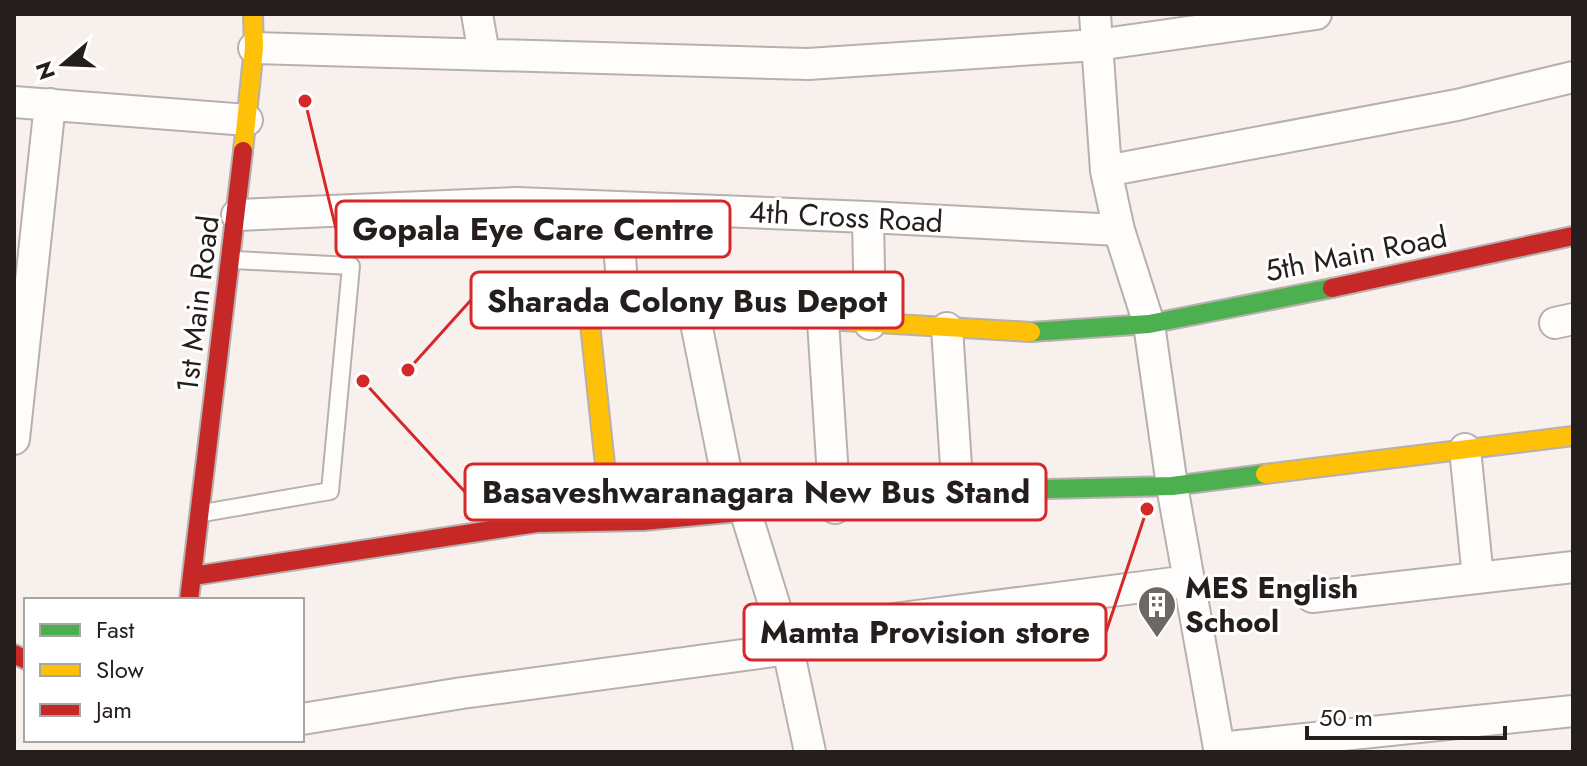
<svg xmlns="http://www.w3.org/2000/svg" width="1587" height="766" font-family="Jost,sans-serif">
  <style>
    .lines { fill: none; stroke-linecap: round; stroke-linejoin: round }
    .lane-casing { stroke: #b7b0ad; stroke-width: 20 }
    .street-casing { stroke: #b7b0ad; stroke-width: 34 }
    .fast-casing { stroke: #b7b0ad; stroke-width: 22 }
    .slow-casing { stroke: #b7b0ad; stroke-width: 22 }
    .jam-casing { stroke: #b7b0ad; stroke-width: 22 }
    .lane { stroke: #fefdfc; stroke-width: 16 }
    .street { stroke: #fefdfc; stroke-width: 30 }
    .fast { stroke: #4caf50; stroke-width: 18 }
    .slow { stroke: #ffc107; stroke-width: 18 }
    .jam { stroke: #c62828; stroke-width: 18 }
    .labels { text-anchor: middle; stroke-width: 6; stroke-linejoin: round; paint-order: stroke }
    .street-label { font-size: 30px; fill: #241e1c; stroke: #fff }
    .poi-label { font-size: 30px; font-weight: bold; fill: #241e1c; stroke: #fff; text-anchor: start }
    .leader { fill: none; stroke: #d62828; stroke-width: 3 }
    .callout-dot { fill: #d62828; stroke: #fff; stroke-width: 3 }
    .callout { fill: #fff; stroke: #d62828; stroke-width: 3 }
    .callout-label { font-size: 32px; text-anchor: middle; font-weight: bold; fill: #241e1c }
  </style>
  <rect width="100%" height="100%" fill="#f8f0ec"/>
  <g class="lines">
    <g class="lane-casing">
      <path id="lane" d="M203 513 330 491 351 266 234 260"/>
    </g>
    <g class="street-casing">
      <path id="street" d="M477 14 484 54
        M1095 14 1106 171 1119 230 1149 324 1172 486 1219 748 1573 711
        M254 48 808 64 1097 45 1316 14
        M14 102 247 120
        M1106 171 1457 105 1573 77
        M616 207 624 308
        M237 215 517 203 868 217 1119 230
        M868 217 870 324
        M694 313 732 502 745 510 788 649 810 752
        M823 321 835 508
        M1555 323 1573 319
        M947 328 958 497
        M14 439 50 104
        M1465 449 1478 578
        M1312 597 1573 567
        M886 620 1189 581
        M302 719 462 693 788 649"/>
    </g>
    <g class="fast-casing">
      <path id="fast" d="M1031 332 1149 324 1332 288
        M771 509 902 504 1009 490 1172 486 1265 474"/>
    </g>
    <g class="slow-casing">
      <path id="slow" d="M243 151 254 48 253 14
        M1265 474 1573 436
        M611 521 589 315 624 308 1031 332"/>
    </g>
    <g class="jam-casing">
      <path id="jam" d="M1332 288 1573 236
        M193 576 537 523 643 521 771 509
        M189 600 243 151
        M14 654 26 660"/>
    </g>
    <use href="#lane" class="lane"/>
    <use href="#street" class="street"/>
    <use href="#fast" class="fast"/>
    <use href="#slow" class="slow"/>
    <use href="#jam" class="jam"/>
  </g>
  <defs>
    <g id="building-pin" transform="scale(2)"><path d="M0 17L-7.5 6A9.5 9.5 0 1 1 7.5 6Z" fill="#6e6865" stroke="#fff"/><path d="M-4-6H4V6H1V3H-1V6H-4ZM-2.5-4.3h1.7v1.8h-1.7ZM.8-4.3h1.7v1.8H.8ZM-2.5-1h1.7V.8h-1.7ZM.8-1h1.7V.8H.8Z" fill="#fff"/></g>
  </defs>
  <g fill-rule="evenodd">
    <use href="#building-pin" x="1157" y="605"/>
  </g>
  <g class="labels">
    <g class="street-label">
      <text transform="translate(846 217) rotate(3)" y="10">4th Cross Road</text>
      <text transform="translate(1356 254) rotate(-11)" y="10">5th Main Road</text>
      <text transform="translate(198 304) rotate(-83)" y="10">1st Main Road</text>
    </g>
    <g class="poi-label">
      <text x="1185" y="598">MES English<tspan x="1185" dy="34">School</tspan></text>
    </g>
  </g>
  <path class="leader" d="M305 101L336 229M408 370L471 300M363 381L465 492M1147 509L1106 632"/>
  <g class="callout-dot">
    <circle cx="305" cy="101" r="8"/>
    <circle cx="408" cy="370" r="8"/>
    <circle cx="363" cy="381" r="8"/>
    <circle cx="1147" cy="509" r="8"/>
  </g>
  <g class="callout">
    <rect x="336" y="201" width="394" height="56" rx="8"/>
    <rect x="471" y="272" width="432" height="56" rx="8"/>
    <rect x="465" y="464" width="581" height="56" rx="8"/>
    <rect x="744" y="604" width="362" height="56" rx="8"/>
  </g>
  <g class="callout-label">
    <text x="533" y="240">Gopala Eye Care Centre</text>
    <text x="687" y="312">Sharada Colony Bus Depot</text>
    <text x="756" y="503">Basaveshwaranagara New Bus Stand</text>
    <text x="925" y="643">Mamta Provision store</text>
  </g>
  <rect width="1587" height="766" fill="none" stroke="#241e1c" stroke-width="32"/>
  <rect x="24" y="598" width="280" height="144" fill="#ffffff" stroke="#a7a5a4" stroke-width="2"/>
  <rect x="40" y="624" width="40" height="12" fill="#4caf50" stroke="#a7a5a4" stroke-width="2"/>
  <text x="96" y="638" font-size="24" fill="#241e1c">Fast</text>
  <rect x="40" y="664" width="40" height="12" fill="#ffc107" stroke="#a7a5a4" stroke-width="2"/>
  <text x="96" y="678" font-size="24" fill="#241e1c">Slow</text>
  <rect x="40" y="704" width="40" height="12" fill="#c62828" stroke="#a7a5a4" stroke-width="2"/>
  <text x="96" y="718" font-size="24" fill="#241e1c">Jam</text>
  <g transform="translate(64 64) rotate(251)" stroke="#ffffff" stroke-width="6" paint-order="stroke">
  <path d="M0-6L14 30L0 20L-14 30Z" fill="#241e1c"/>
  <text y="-12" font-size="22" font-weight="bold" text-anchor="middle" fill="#241e1c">N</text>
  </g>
  <path d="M1307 726v12h198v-12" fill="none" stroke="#241e1c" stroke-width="4"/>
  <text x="1319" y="726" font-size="24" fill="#241e1c" stroke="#ffffff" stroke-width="6" paint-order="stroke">50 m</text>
</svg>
